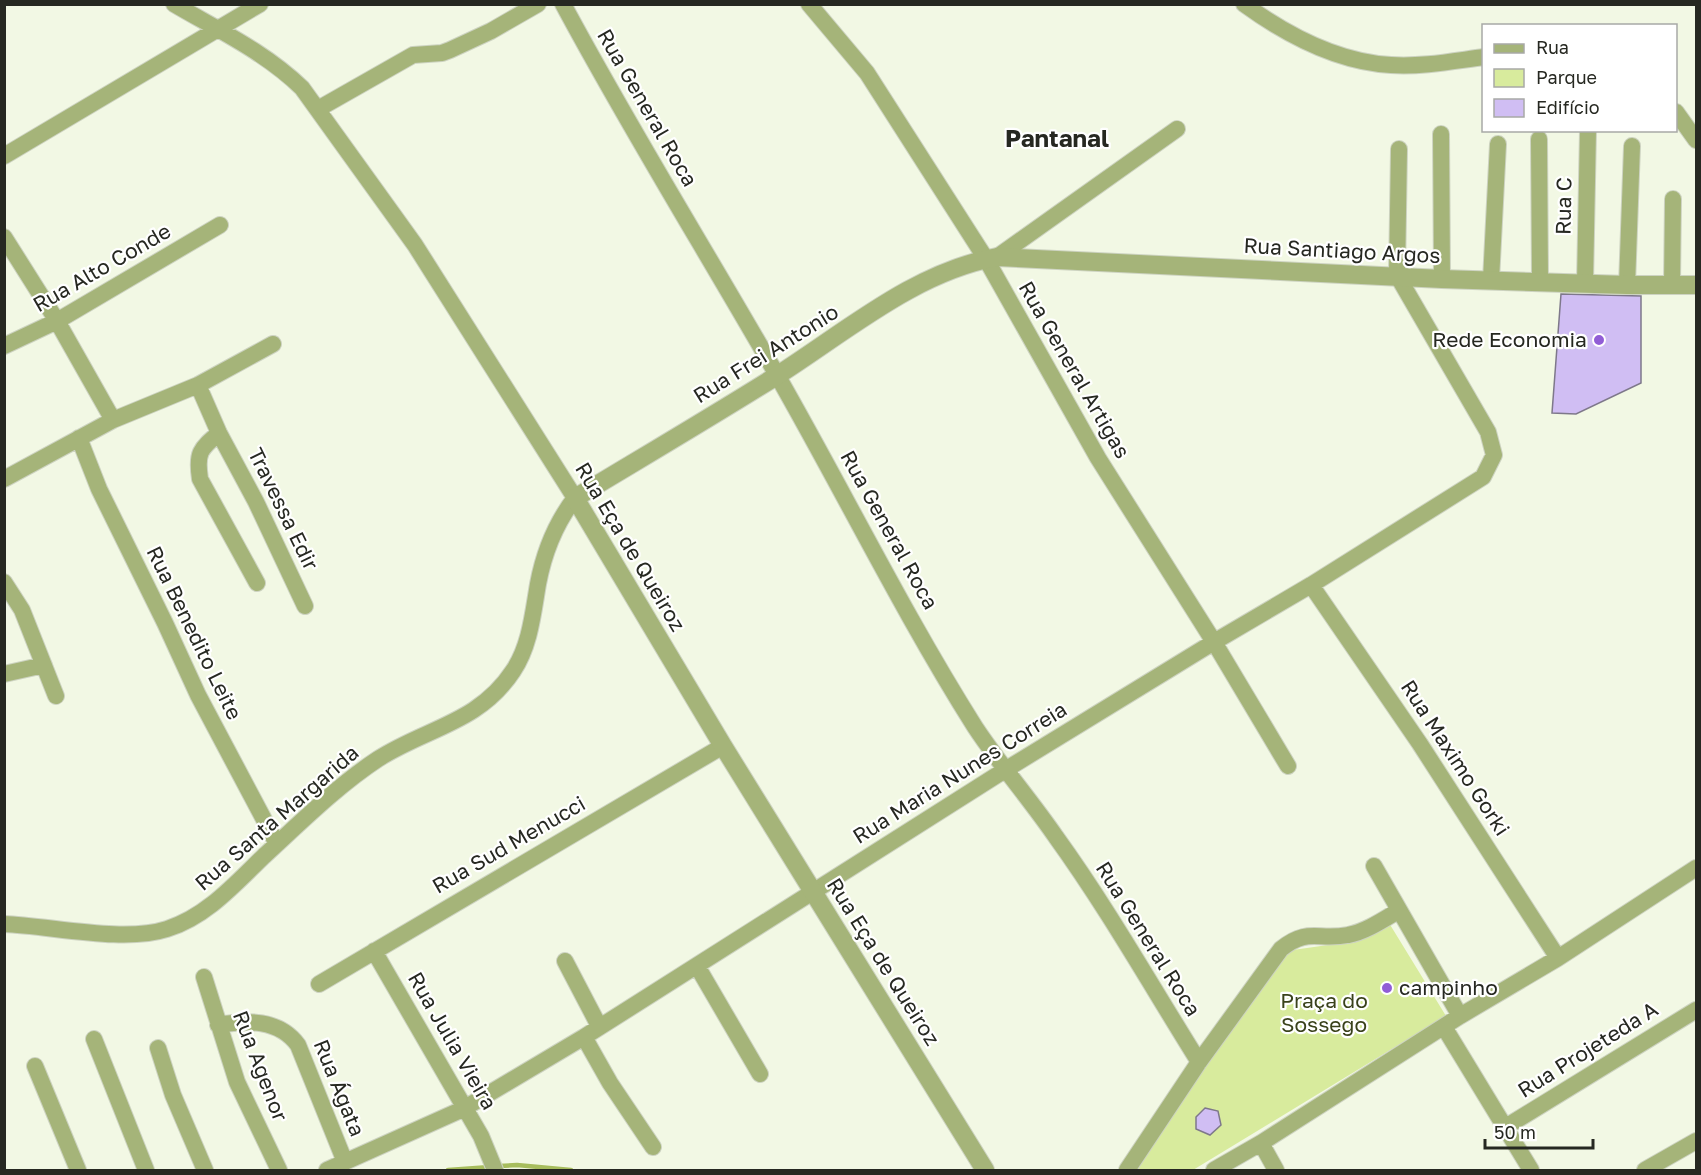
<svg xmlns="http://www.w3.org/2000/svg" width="1701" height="1175" font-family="'Golos Text',sans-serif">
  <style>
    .green { fill: #d8eb9d }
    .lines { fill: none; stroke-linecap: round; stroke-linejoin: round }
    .stream { stroke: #a7bd5d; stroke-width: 4.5 }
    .building { fill: #d0bef3; stroke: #7e788a; stroke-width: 1.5 }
    .minor-casing { stroke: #cdd3c1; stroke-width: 18 }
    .tertiary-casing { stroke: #cdd3c1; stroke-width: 20 }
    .minor { stroke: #a5b479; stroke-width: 16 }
    .tertiary { stroke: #a5b479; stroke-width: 18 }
    .poi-dot { fill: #915dd6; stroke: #fff; stroke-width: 2 }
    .labels { text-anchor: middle; stroke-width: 4.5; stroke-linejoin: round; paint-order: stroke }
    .street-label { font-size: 21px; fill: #262821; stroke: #fff }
    .poi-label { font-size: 21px; fill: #262821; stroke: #fff; text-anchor: end }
    .park-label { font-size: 21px; fill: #3a421b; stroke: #fff }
    .quarter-label { font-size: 24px; font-weight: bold; fill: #262821; stroke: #fff }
  </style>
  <rect width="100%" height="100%" fill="#f2f8e4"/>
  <path class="green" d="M1389 923 1446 1016 1193 1170H1132L1286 951 1335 944Z"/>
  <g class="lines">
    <path class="stream" d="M499 1166 517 1165 571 1170
      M448 1170 490 1167"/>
  </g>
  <path class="building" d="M1561 294 1641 296V383L1576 414 1552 413Z
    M1205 1108 1218 1111 1221 1125 1210 1135 1196 1129V1117Z"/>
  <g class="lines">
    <g class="minor-casing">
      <path id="minor" d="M563 4C631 131 706 251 777 375 844 492 903 613 975 727 1000 765 1030 799 1056 837 1108 909 1152 987 1199 1062
        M809 4 867 73 986 259 1098 458 1214 642 1288 766
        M1244 4C1288 36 1337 62 1391 65 1422 67 1453 61 1484 57
        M318 109 413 55 442 53 450 50 491 31 538 4
        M1676 112 1696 140
        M1441 134 1442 279
        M1539 139 1540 281
        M4 156 260 4
        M4 237 57 321 113 420
        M997 257 1177 129
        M1491 280 1498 144
        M1585 283 1588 130
        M1627 285 1632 146
        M1672 285 1673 199
        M4 346 57 321 220 225
        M198 385 219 433 256 502 305 606
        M219 433C200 449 196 453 200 479L257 583
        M79 438 99 489 165 623 198 695 277 844
        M4 479 113 420 198 385 273 344
        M4 582 22 610 56 696
        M1311 585 1420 744 1558 958
        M4 674 44 665
        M1374 866 1460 1016
        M4 924C52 926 124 943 167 929 206 917 235 884 264 856 300 823 337 786 378 759 426 728 479 723 513 671 530 646 533 613 538 584 544 552 555 524 575 498L415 245 302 88C265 52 218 30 174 4
        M374 951 481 1136 495 1170
        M565 961 599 1026
        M697 966 760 1074
        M204 977 237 1082 279 1170
        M319 984 723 746
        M218 1025C247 1020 279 1019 298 1045L345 1162
        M1444 1027 1531 1170
        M584 1037 610 1083 653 1147
        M94 1039 146 1170
        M158 1048 173 1095 205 1170
        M35 1066 78 1170
        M1504 1128 1696 1010
        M1261 1143 1276 1170
        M327 1170 463 1109 584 1037 1005 770 1214 642 1311 585 1483 477 1494 455 1488 432 1397 275 1399 149
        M1127 1170 1199 1062 1281 949C1308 927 1318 941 1348 935 1365 932 1383 920 1398 911
        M1214 1170 1261 1143 1460 1016 1558 958 1696 868
        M1645 1170 1696 1141"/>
    </g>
    <g class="tertiary-casing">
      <path id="tertiary" d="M985 1170 723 746 575 498C643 457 711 417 778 375 847 331 915 272 997 257L1442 279 1627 285H1696"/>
    </g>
    <use href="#minor" class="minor"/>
    <use href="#tertiary" class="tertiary"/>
  </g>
  <g class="poi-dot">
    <circle cx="1599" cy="340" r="6"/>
    <circle cx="1387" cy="988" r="6"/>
  </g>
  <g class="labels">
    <g class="street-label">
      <text transform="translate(647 108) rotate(60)" y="7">Rua General Roca</text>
      <text transform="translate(1564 206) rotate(-89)" y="7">Rua C</text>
      <text transform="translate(1342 251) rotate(3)" y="7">Rua Santiago Argos</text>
      <text transform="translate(102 268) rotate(-30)" y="7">Rua Alto Conde</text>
      <text transform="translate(766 354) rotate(-32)" y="7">Rua Frei Antonio</text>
      <text transform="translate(1074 370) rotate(60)" y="7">Rua General Artigas</text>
      <text transform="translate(283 509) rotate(64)" y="7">Travessa Edir</text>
      <text transform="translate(889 530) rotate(61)" y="7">Rua General Roca</text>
      <text transform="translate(630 547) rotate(59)" y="7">Rua Eça de Queiroz</text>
      <text transform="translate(194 633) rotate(64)" y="7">Rua Benedito Leite</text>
      <text transform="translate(1455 758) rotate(57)" y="7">Rua Maximo Gorki</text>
      <text transform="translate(960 773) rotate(-32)" y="7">Rua Maria Nunes Correia</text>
      <text transform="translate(277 818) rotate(-41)" y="7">Rua Santa Margarida</text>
      <text transform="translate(509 845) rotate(-30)" y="7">Rua Sud Menucci</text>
      <text transform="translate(1148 939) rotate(58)" y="7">Rua General Roca</text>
      <text transform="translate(883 962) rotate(58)" y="7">Rua Eça de Queiroz</text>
      <text transform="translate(452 1041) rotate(60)" y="7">Rua Julia Vieira</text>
      <text transform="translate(1588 1050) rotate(-32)" y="7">Rua Projeteda A</text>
      <text transform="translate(260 1066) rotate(69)" y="7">Rua Agenor</text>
      <text transform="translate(339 1088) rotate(68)" y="7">Rua Ágata</text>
    </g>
    <g class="poi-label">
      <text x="1587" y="347">Rede Economia</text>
      <text x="1399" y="995" text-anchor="start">campinho</text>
    </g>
    <g class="park-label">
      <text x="1324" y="1008">Praça do<tspan x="1324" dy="24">Sossego</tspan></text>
    </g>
    <g class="quarter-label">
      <text x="1057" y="147">Pantanal</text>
    </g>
  </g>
  <rect width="1701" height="1175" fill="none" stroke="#262821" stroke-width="12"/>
  <rect x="1482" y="24" width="195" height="108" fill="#ffffff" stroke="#a8a9a6" stroke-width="1.5"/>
  <rect x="1494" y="44" width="30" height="9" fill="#a5b479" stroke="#a8a9a6" stroke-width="1.5"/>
  <text x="1536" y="54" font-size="18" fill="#262821">Rua</text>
  <rect x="1494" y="69" width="30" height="18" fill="#d8eb9d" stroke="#a8a9a6" stroke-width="1.5"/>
  <text x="1536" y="84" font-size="18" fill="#262821">Parque</text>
  <rect x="1494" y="99" width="30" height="18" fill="#d0bef3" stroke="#a8a9a6" stroke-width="1.5"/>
  <text x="1536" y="114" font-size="18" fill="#262821">Edifício</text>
  <path d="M1485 1139v9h108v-9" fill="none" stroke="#262821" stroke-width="3"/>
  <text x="1494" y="1139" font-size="18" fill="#262821" stroke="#ffffff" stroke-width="4.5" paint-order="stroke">50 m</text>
</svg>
